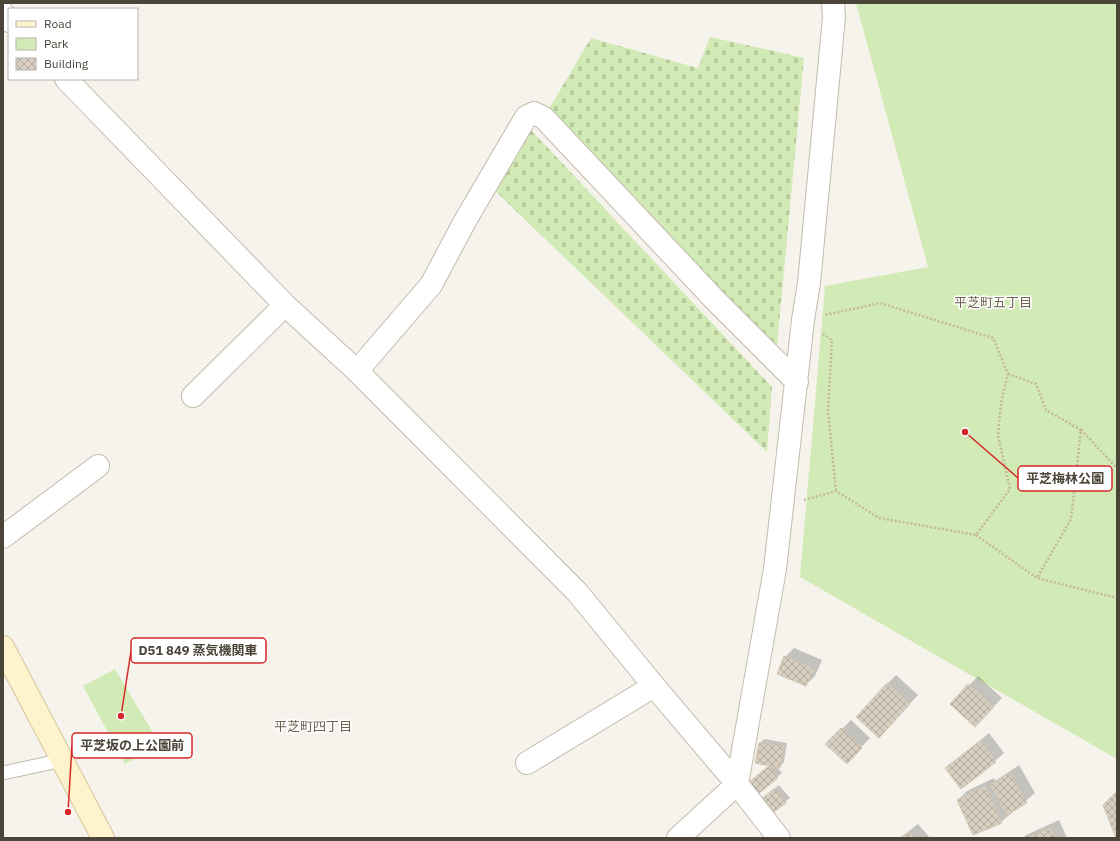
<svg xmlns="http://www.w3.org/2000/svg" width="1120" height="841" font-family="'IBM Plex Sans','Noto Sans JP',sans-serif">
  <style>
    .cemetery { fill: url(#cemetery-stones) }
    .park { fill: #d2eab5 }
    .shadow { fill: #0003 }
    .building { fill: url(#building-cross-hatch); stroke: #d3c7b4 }
    .lines { fill: none; stroke-linecap: round; stroke-linejoin: round }
    .lane-casing { stroke: #c2bbae; stroke-width: 15 }
    .street-casing { stroke: #c2bbae; stroke-width: 24 }
    .secondary-casing { stroke: #d6c79b; stroke-width: 24 }
    .path { stroke: #c4b79f; stroke-width: 2.5; stroke-dasharray: 2 2; stroke-linecap: butt }
    .lane { stroke: #fff; stroke-width: 13 }
    .street { stroke: #fff; stroke-width: 22 }
    .secondary { stroke: #fff3cd; stroke-width: 22 }
    .labels { text-anchor: middle; stroke-width: 3; stroke-linejoin: round; paint-order: stroke }
    .neighbourhood-label { font-size: 13px; fill: #6e6250; stroke: #fff }
    .leader { fill: none; stroke: #d62828; stroke-width: 1.5 }
    .callout-dot { fill: #d62828; stroke: #fff; stroke-width: 1.5 }
    .callout { fill: #fff; stroke: #d62828; stroke-width: 1.5 }
    .callout-label { font-size: 13px; text-anchor: middle; font-weight: bold; fill: #4b4439 }
  </style>
  <defs>
    <pattern id="cemetery-stones" width="16" height="16" patternUnits="userSpaceOnUse"><rect width="16" height="16" fill="#d2eab5"/><path d="M2 7V4a2 2 0 0 1 4 0v3zM10 15v-3a2 2 0 0 1 4 0v3z" fill="#b6ca9c"/></pattern>
    <pattern id="building-cross-hatch" width="8" height="8" patternUnits="userSpaceOnUse"><rect width="8" height="8" fill="#d8cfc1"/><path d="M0 0l8 8M0 8l8-8" fill="none" stroke="#b1aa9e"/></pattern>
  </defs>
  <rect width="100%" height="100%" fill="#f6f3ec"/>
  <path class="cemetery" d="M710 37 804 58 777 345 771 348 549 109 591 38 698 68Z
    M530 129 772 387 767 452 486 182Z"/>
  <path class="park" d="M856 3H1117V759L800 577 825 286 928 267Z
    M115 669 161 746 125 764 83 686Z"/>
  <path class="shadow" d="M794 648 822 660 815 676 806 685 785 657Z
    M896 675 918 695 888 727 887 684Z
    M978 676 1002 698 984 717 951 704Z
    M851 720 870 738 855 754 827 744Z
    M989 733 1004 753 995 761 947 768Z
    M764 739 787 743 784 762 780 767 776 766 782 773 753 796 749 782 770 765 760 743Z
    M1019 765 1035 793 1001 822 958 800 967 791 994 778 995 781Z
    M779 785 790 798 771 814 760 801Z
    M1059 820 1067 838H1023L1026 835Z
    M918 824 930 838H900Z"/>
  <path class="building" d="M784 656 814 669 806 686 777 674Z
    M887 683 910 704 879 738 856 717Z
    M968 684 994 707 975 727 950 704Z
    M841 728 862 748 847 764 825 744Z
    M980 741 996 762 961 789 945 768Z
    M759 743 784 747 780 768 755 763Z
    M769 766 778 778 753 798 744 786Z
    M1009 773 1027 803 1007 815 990 785Z
    M985 786 1002 823 973 835 957 800Z
    M775 788 786 803 770 815 759 801Z
    M1117 791V838H1116L1103 805Z
    M1050 828 1055 838H1028Z
    M908 832 914 838H901Z"/>
  <g class="lines">
    <g class="lane-casing">
      <path id="lane" d="M3 773 63 760"/>
    </g>
    <g class="street-casing">
      <path id="street" d="M3 13 9 21
        M66 79 285 305 357 371 577 592 654 686 737 784 779 838
        M357 371 431 285 465 221 526 117 534 113 544 118 715 300 797 382
        M193 396 285 305
        M3 537 98 466
        M527 763 654 686
        M678 838 737 784 775 569 803 320 809 283 834 17 833 3"/>
    </g>
    <g class="secondary-casing">
      <path id="secondary" d="M3 647 103 838"/>
    </g>
    <path class="path" d="M823 334 832 340 828 411 836 491
      M1008 374 1036 384 1046 410 1081 430 1071 519 1037 578
      M1081 430 1117 468
      M804 500 836 491 879 518 976 535 1010 489 998 436 1001 403 1008 374 993 338 880 303 825 315
      M976 535 1037 578 1117 598"/>
    <use href="#lane" class="lane"/>
    <use href="#street" class="street"/>
    <use href="#secondary" class="secondary"/>
  </g>
  <g class="labels">
    <g class="neighbourhood-label">
      <text x="993" y="307">平芝町五丁目</text>
      <text x="313" y="731">平芝町四丁目</text>
    </g>
  </g>
  <path class="leader" d="M965 432L1018 478M121 716L131 651M68 812L72 745"/>
  <g class="callout-dot">
    <circle cx="965" cy="432" r="4"/>
    <circle cx="121" cy="716" r="4"/>
    <circle cx="68" cy="812" r="4"/>
  </g>
  <g class="callout">
    <rect x="1018" y="466" width="94" height="25" rx="4"/>
    <rect x="131" y="638" width="135" height="25" rx="4"/>
    <rect x="72" y="733" width="120" height="25" rx="4"/>
  </g>
  <g class="callout-label">
    <text x="1065" y="483">平芝梅林公園</text>
    <text x="198" y="655">D51 849 蒸気機関車</text>
    <text x="132" y="750">平芝坂の上公園前</text>
  </g>
  <rect width="1120" height="841" fill="none" stroke="#4b4439" stroke-width="8"/>
  <rect x="8" y="8" width="130" height="72" fill="#ffffff" stroke="#b7b4b0"/>
  <rect x="16" y="21" width="20" height="6" fill="#fff3cd" stroke="#b7b4b0"/>
  <text x="44" y="28" font-size="12" fill="#4b4439">Road</text>
  <rect x="16" y="38" width="20" height="12" fill="#d2eab5" stroke="#b7b4b0"/>
  <text x="44" y="48" font-size="12" fill="#4b4439">Park</text>
  <rect x="16" y="58" width="20" height="12" fill="url(#building-cross-hatch)" stroke="#b7b4b0"/>
  <text x="44" y="68" font-size="12" fill="#4b4439">Building</text>
</svg>
